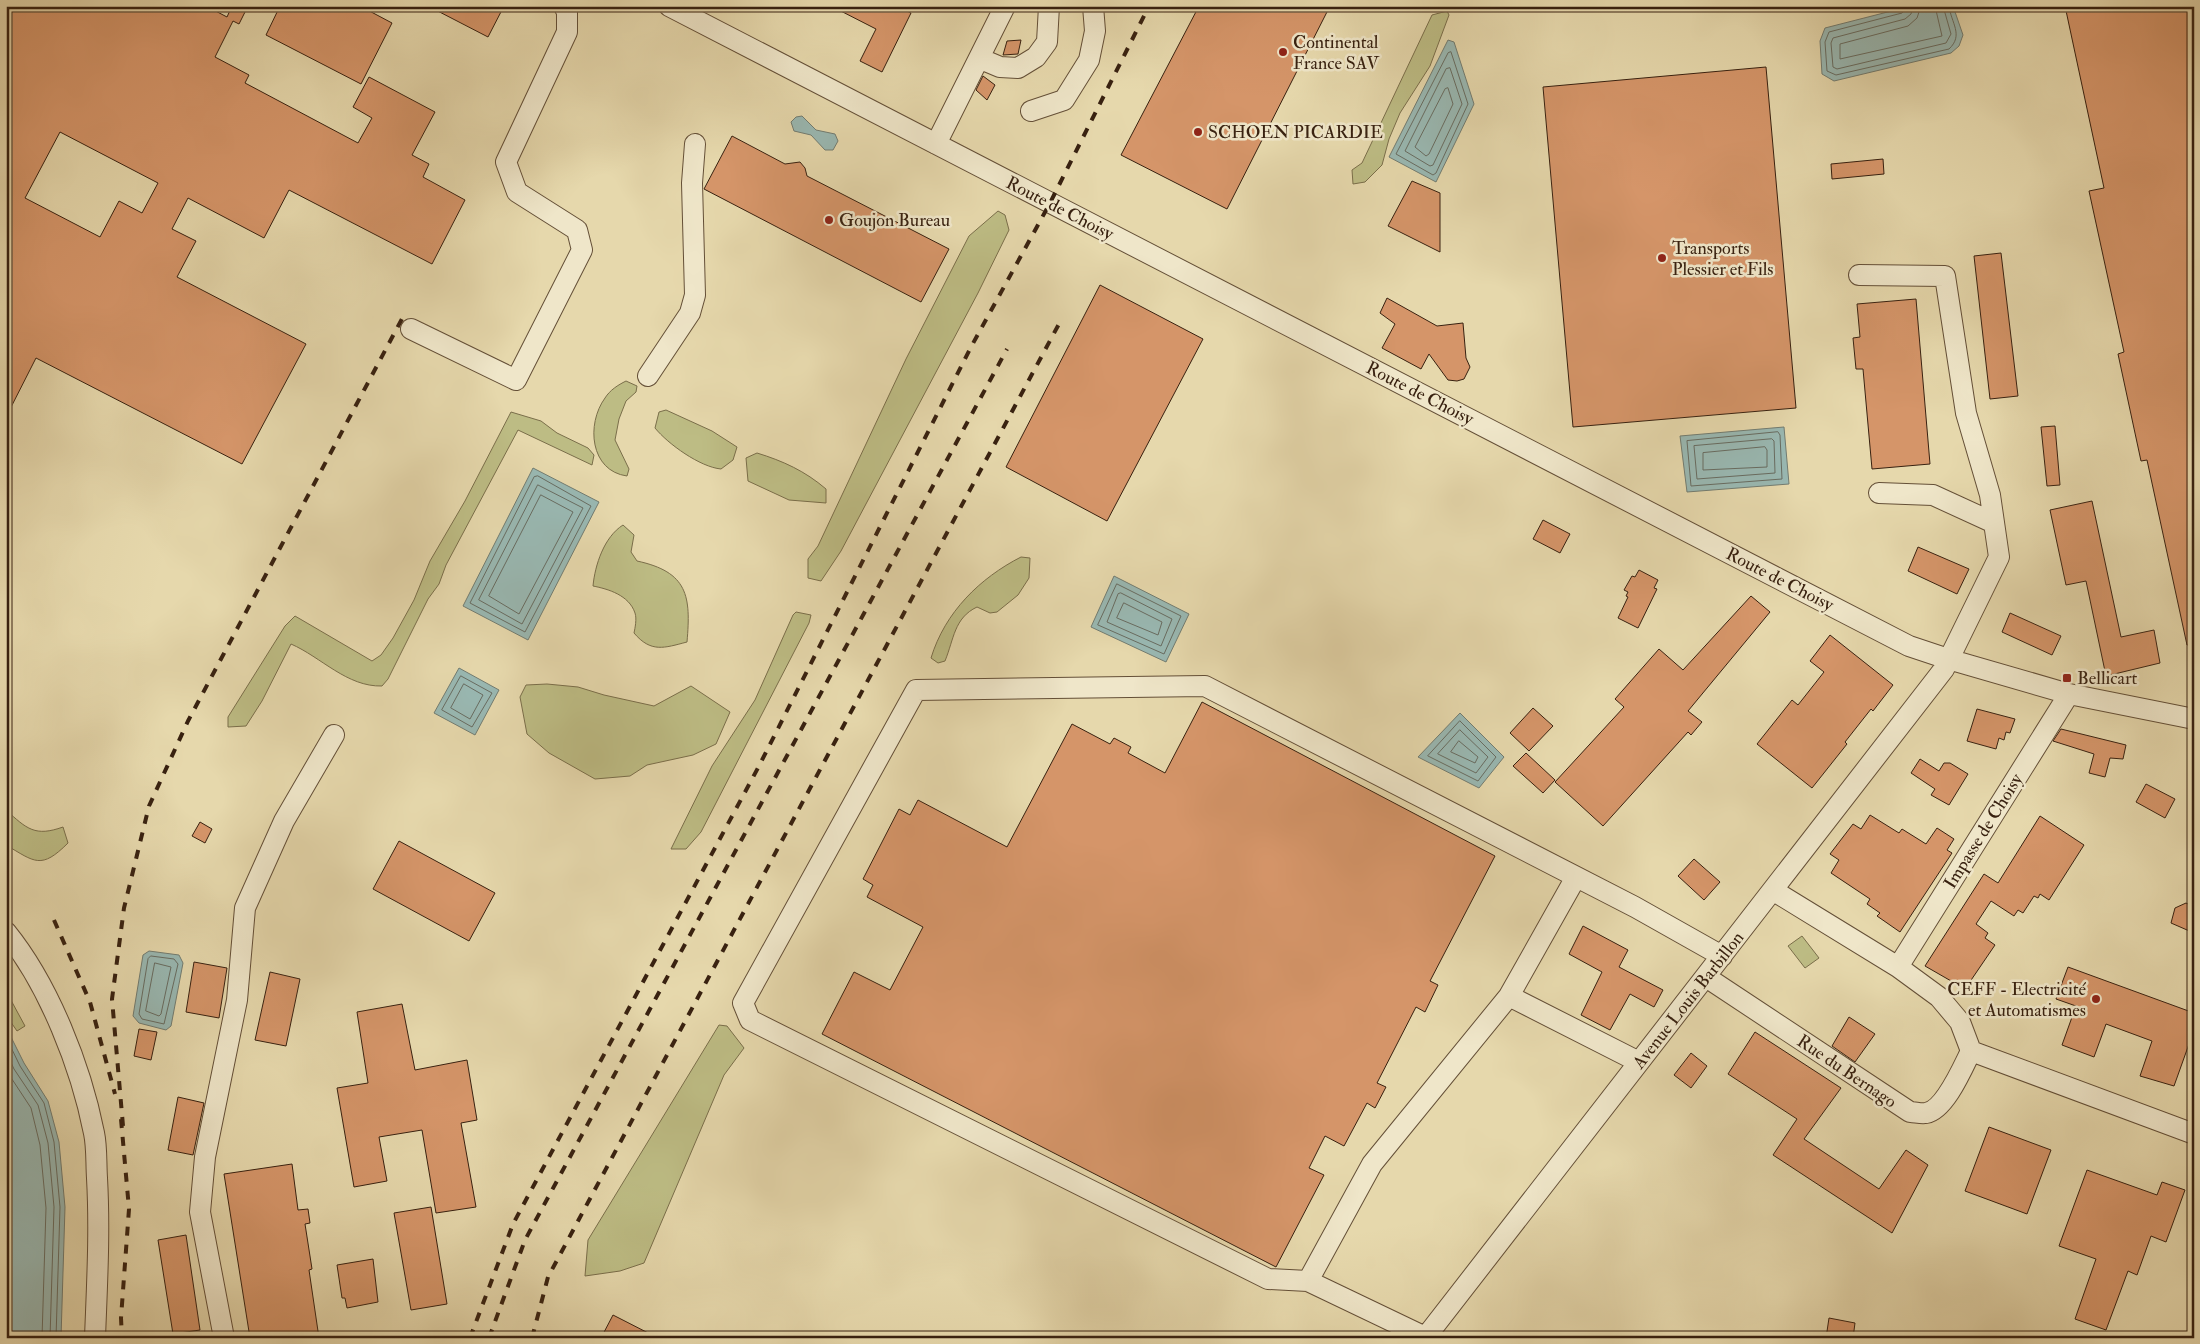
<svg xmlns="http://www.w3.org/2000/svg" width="2200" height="1344" font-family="'IM FELL Double Pica',serif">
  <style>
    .green { fill: #bdbc84; stroke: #7a6e4a }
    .water { fill: #99b8b2; stroke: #727c71 }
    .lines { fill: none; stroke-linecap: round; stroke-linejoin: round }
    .shore { stroke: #686c61; stroke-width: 1 }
    .building { fill: #d59569; stroke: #382110; fill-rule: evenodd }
    .minor-casing { stroke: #644f37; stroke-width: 22 }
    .minor { stroke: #efe6c9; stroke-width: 20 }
    .rail { stroke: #382110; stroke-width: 4; stroke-dasharray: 9 9; stroke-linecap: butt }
    .poi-dot { fill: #8f2418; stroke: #efe6c9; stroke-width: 2 }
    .labels { text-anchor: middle; stroke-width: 5; stroke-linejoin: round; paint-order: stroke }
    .poi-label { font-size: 18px; fill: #382110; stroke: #efe6c9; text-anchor: start }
    .street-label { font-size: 18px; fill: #382110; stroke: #efe6c9 }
  </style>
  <rect width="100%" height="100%" fill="#e6d8ac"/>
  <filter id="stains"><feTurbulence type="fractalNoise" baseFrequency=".004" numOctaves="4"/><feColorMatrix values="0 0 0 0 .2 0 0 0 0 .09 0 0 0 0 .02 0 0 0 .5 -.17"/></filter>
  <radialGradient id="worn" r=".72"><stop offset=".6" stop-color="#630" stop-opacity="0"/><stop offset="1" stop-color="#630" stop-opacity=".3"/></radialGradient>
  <path class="green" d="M1447 11 1449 15 1430 66 1400 113 1389 139 1382 165 1365 182 1353 184 1352 170 1362 163 1432 15Z
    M998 211 1005 215 1009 230 978 293 841 551 821 581 808 578V559L818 546 906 359 969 236Z
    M626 381 637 386 636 392 626 401 619 419 615 440 629 469 627 476C590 471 586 424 605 398 610 390 618 385 626 381Z
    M666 410 712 431 737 447 733 460 721 469C700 467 668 444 655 428L659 412Z
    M511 412 541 421 557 433 588 448 594 455 592 465 518 430 446 565 439 584 428 599 388 679 382 686C347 687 321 657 291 644L262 701 246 726 228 727V717L285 626 295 616 372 661 381 655 393 638 414 600 430 561 465 501Z
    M757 453C783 461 805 471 826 489V503L789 500 748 481 746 458Z
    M623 525 634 535 631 552 637 561C688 572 691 596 687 642 664 648 651 653 634 633 635 628 637 619 635 613 629 595 608 589 593 586 595 565 604 537 623 525Z
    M1021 557 1030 558 1029 578 1018 595 997 612 990 613 977 607C954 618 954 639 945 661L938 663 931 658C945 612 980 578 1021 557Z
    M796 612 811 615 809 623 701 832 686 849H671L712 766 755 700 793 615Z
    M547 684 578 687 604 695 654 706 691 686 730 712 716 744 693 755 647 765 630 776 595 779 549 753 527 734 520 697 526 685Z
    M6 810C27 829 35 837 63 827L68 843C41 870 35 862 6 845Z
    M1802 936 1819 958 1805 968 1788 946Z
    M6 991 25 1026 17 1031 6 1015Z
    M719 1025 727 1026 744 1048 724 1075 644 1263 620 1271 585 1276 588 1240Z"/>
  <path class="water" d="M1911 6H1953L1963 35 1959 46 1951 53 1834 81 1822 74 1820 41 1825 28Z
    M1448 40 1454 42 1474 104 1436 182 1389 157Z
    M802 116 816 130 835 134 838 141 833 150H825L811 135 794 131 791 122 796 117Z
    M1784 427 1789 484 1687 492 1680 436Z
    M533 468 599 502 528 640 463 606Z
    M1114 576 1189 614 1166 662 1091 627Z
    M459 668 499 690 475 735 434 713Z
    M1460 713 1504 757 1479 788 1418 757Z
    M149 951 179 955 183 963 171 1026 166 1030 139 1023 133 1016 143 955Z
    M6 1027 24 1063 48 1101 59 1142 65 1207 61 1338H6Z"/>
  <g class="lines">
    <path class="shore" d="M1907 6 1902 13 1829 32 1825 42 1827 71 1836 75 1949 49C1964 35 1951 23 1949 6
      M1913 6 1911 14 1905 19 1833 38 1831 43 1833 67 1837 69 1946 43 1951 34 1943 6
      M1921 6 1917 18 1908 26 1840 44V59L1942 36 1935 6
      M1451 52 1468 104 1436 173 1433 175 1396 154 1448 53Z
      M1450 68 1462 104 1433 165 1430 166 1405 151 1446 69Z
      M1448 88 1453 104 1429 154 1426 156 1415 147 1445 89Z
      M1778 432 1780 435 1782 479 1691 486 1687 441Z
      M1772 439 1774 441 1775 473 1697 479 1694 446Z
      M1765 447 1767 450V467L1703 470V453Z
      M538 476 591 506 525 632 470 603 534 477Z
      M538 485 583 508 522 624 479 600Z
      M541 495 573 512 519 614 489 596Z
      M1117 584 1181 616 1164 654 1098 625Z
      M1121 593 1172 619 1161 646 1107 622 1118 594Z
      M1124 603 1162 622 1158 635 1117 618Z
      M461 676 492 693 472 727 442 710Z
      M464 684 483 695 470 719 451 708Z
      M1460 721 1496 757 1478 781 1428 756Z
      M1460 730 1488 757 1476 773 1438 754Z
      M1459 741 1478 757 1475 763 1451 752Z
      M151 956 174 959 178 964 164 1024 142 1019 139 1014 148 959Z
      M155 963 171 967 161 1014 159 1016 146 1011Z
      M6 1037 20 1066 44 1103 54 1142 60 1207 56 1338
      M6 1052 14 1069 38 1105 48 1143 54 1207 50 1338
      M6 1070 31 1108 40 1145 46 1208 42 1338"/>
  </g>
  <path class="building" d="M6 6H206L227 17 232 6H248L239 24 233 21 215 57 249 75 245 83 358 143 372 118 353 107 369 77 435 112 412 155 429 164 423 177 465 200 432 264 289 190 264 238 188 198 172 229 196 241 177 277 306 344 242 464 36 358 6 417ZM60 132 158 183 142 213 119 201 100 237 25 198Z
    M280 6H360L392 23 361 84 266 35Z
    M428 6H504L488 37Z
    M831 6H897L911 13 882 72 860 61 876 29Z
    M1199 6H1330L1227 209 1121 155Z
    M2065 6H2194V644L2187 645 2147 460 2141 461 2118 354 2124 352 2089 191 2104 188Z
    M1021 40 1018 54 1003 55 1007 41Z
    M1766 67 1796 408 1573 427 1543 87Z
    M983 76 995 85 987 100 976 90Z
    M732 136 785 164 800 162 805 168 807 176 949 249 921 302 704 189Z
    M1883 159 1884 174 1832 179 1831 164Z
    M1412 181 1440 193V252L1388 226Z
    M2001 253 2018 396 1990 399 1974 256Z
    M1100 285 1203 339 1107 521 1006 467Z
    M1387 298 1437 326 1463 323 1466 358 1470 367 1464 379 1457 381 1448 380 1429 354 1421 369 1382 348 1395 324 1380 313Z
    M1916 299 1930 464 1872 469 1863 369H1856L1853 338 1860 337 1857 304Z
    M2055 426 2060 485 2047 486 2041 427Z
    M2092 501 2121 637 2154 630 2160 663 2106 676 2086 581 2066 585 2050 510Z
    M1543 520 1570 534 1560 553 1533 539Z
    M1918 547 1969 569 1957 594 1908 571Z
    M1639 570 1658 580 1654 588 1657 589 1638 628 1618 618 1628 597 1626 596 1628 592 1624 590 1632 576 1635 577Z
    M1751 596 1770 612 1688 711 1702 722 1691 735 1688 732 1603 826 1555 782 1624 707 1615 699 1659 649 1683 670Z
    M2010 613 2061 636 2052 655 2002 632Z
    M1830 635 1893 685 1873 711 1871 709 1845 742 1847 744 1812 788 1757 744 1792 700 1798 705 1824 672 1810 661Z
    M1202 702 1495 856 1430 981 1438 985 1425 1012 1416 1007 1377 1083 1386 1087 1375 1108 1367 1103 1344 1146 1325 1136 1309 1168 1324 1175 1276 1267 822 1034 854 972 890 990 923 927 867 897 873 885 863 879 899 809 910 815 918 800 1007 847 1072 724 1110 744 1114 738 1131 747 1128 753 1165 773Z
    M1533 708 1553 726 1529 751 1510 733Z
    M1977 709 2015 719 2010 733 2006 732 2004 740 1999 738 1996 749 1967 741Z
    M2061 729 2126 745 2123 759 2110 758 2105 777 2089 773 2094 754 2053 741Z
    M1526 753 1555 780 1543 793 1513 766Z
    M1920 759 1939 771 1944 763H1950L1968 774 1949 805 1931 795 1935 789 1911 773Z
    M2146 784 2175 799 2165 818 2136 802Z
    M1870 815 1899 833 1902 829 1926 844 1937 828 1954 839 1947 850 1952 853 1900 932 1877 916 1880 913 1867 904 1870 899 1831 873 1839 860 1830 854 1853 824 1861 829Z
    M2040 816 2084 845 2049 900 2040 894 2038 898 2034 896 2023 913 2018 910 2014 916 1991 901 1976 924 1988 933 1985 938 1995 945 1965 989 1925 966 1984 874 1998 883Z
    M200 822 212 829 205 843 192 836Z
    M399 841 495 893 469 941 373 889Z
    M1694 859 1720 882 1704 900 1678 876Z
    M2186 903 2194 907V933L2171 923 2175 908Z
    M1583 926 1628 950 1619 967 1663 990 1654 1007 1630 994 1610 1030 1581 1015 1602 972 1569 954Z
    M194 962 227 968 219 1018 186 1012Z
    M2068 967 2194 1013V1030L2174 1086 2140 1076 2152 1041 2106 1024 2094 1057 2062 1045 2076 1006 2056 999Z
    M270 972 300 979 286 1046 255 1040Z
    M402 1004 415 1070 467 1060 477 1120 461 1123 476 1207 436 1213 422 1130 379 1137 387 1181 354 1187 337 1088 368 1083 357 1012Z
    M1849 1017 1875 1034 1855 1062 1832 1046Z
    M139 1029 157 1032 151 1060 134 1056Z
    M1755 1032 1841 1088 1804 1139 1879 1189 1906 1150 1928 1165 1892 1233 1773 1155 1797 1119 1728 1074Z
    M1691 1053 1707 1066 1691 1088 1674 1075Z
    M178 1097 204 1103 193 1155 168 1150Z
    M1989 1127 2051 1150 2027 1214 1965 1191Z
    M292 1164 298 1210 308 1209 310 1223 305 1224 312 1269 309 1270 319 1338H250L224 1174Z
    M2087 1170 2157 1195 2162 1182 2185 1190 2166 1242 2151 1236 2137 1275 2128 1271 2106 1330 2075 1319 2096 1259 2059 1246Z
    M431 1207 447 1304 411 1310 394 1213Z
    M186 1235 200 1330 173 1334 158 1240Z
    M373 1259 378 1302 347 1308 345 1298H342L337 1265Z
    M613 1315 658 1338H601Z
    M1829 1318 1855 1323 1853 1338H1826Z"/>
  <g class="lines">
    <g class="minor-casing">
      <path id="minor" d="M669 6 1909 646 1948 659 2069 694 2194 719
        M981 59 1000 67 1018 68 1036 57 1047 42 1049 6
        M1031 111 1064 100 1089 60 1095 31 1093 6
        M936 144 1005 6
        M411 329 516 380 582 250 577 230 517 192 506 162 567 32V12L564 6
        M648 376 690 313 695 295 692 183 695 144
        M1879 493 1933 495 1994 523
        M1576 877 1509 996 1372 1164 1308 1281 1268 1279 750 1020 743 1003 916 690 1205 686 1635 907 1722 956
        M1774 891 1898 967 1939 997 1960 1022 1971 1051 2194 1134
        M6 932C49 985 81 1067 94 1133 97 1147 96 1163 97 1178 100 1232 97 1284 95 1338
        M1898 967 2069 694
        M1706 977 1910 1112C1915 1112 1921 1114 1926 1113 1945 1110 1963 1067 1971 1051
        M1509 996 1639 1062
        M1308 1281 1425 1337
        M224 1338 200 1212 205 1157 237 1000 245 908 284 821 334 735
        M1425 1338 1944 669 1999 557 1990 495 1966 413 1945 276 1859 275"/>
    </g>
    <use href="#minor" class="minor"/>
    <path class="rail" d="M54 920 90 1002 115 1094
      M121 1119 129 1209 121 1318 122 1338
      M123 1126 112 999 124 908 149 806 188 721 404 315
      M470 1338 513 1224 759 766 971 347 1050 203 1149 6
      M489 1338 525 1240 1007 349
      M532 1338 548 1277 1060 322"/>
  </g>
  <g class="poi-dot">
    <circle cx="1283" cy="52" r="5"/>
    <circle cx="1198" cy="132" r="5"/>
    <circle cx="829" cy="220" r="5"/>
    <circle cx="1662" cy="258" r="5"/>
    <rect x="2062" y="673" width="10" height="10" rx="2.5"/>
    <circle cx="2096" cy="999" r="5"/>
  </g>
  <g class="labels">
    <g class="poi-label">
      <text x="1293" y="48">Continental<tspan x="1293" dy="21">France SAV</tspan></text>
      <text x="1208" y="138">SCHOEN PICARDIE</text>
      <text x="839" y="226">Goujon Bureau</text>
      <text x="1672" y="254">Transports<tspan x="1672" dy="21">Plessier et Fils</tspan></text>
      <text x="2077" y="684">Bellicart</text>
      <text x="2086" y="995" text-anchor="end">CEFF - Electricité<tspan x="2086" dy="21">et Automatismes</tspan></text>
    </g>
    <g class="street-label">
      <text transform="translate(1060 208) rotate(27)" y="6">Route de Choisy</text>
      <text transform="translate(1420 393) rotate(27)" y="6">Route de Choisy</text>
      <text transform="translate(1780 579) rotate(27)" y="6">Route de Choisy</text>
      <text transform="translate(1983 831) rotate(-58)" y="6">Impasse de Choisy</text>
      <text transform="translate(1688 1000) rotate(-52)" y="6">Avenue Louis Barbillon</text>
      <text transform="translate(1847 1071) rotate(34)" y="6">Rue du Bernago</text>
    </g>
  </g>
  <rect width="2200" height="1344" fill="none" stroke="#e6d8ac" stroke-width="25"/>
  <rect x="8" y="8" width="2185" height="1329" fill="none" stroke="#382110" stroke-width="2.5"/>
  <rect x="12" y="12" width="2175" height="1319" fill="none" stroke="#382110"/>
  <rect width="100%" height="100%" filter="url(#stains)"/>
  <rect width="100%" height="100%" fill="url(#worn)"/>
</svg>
